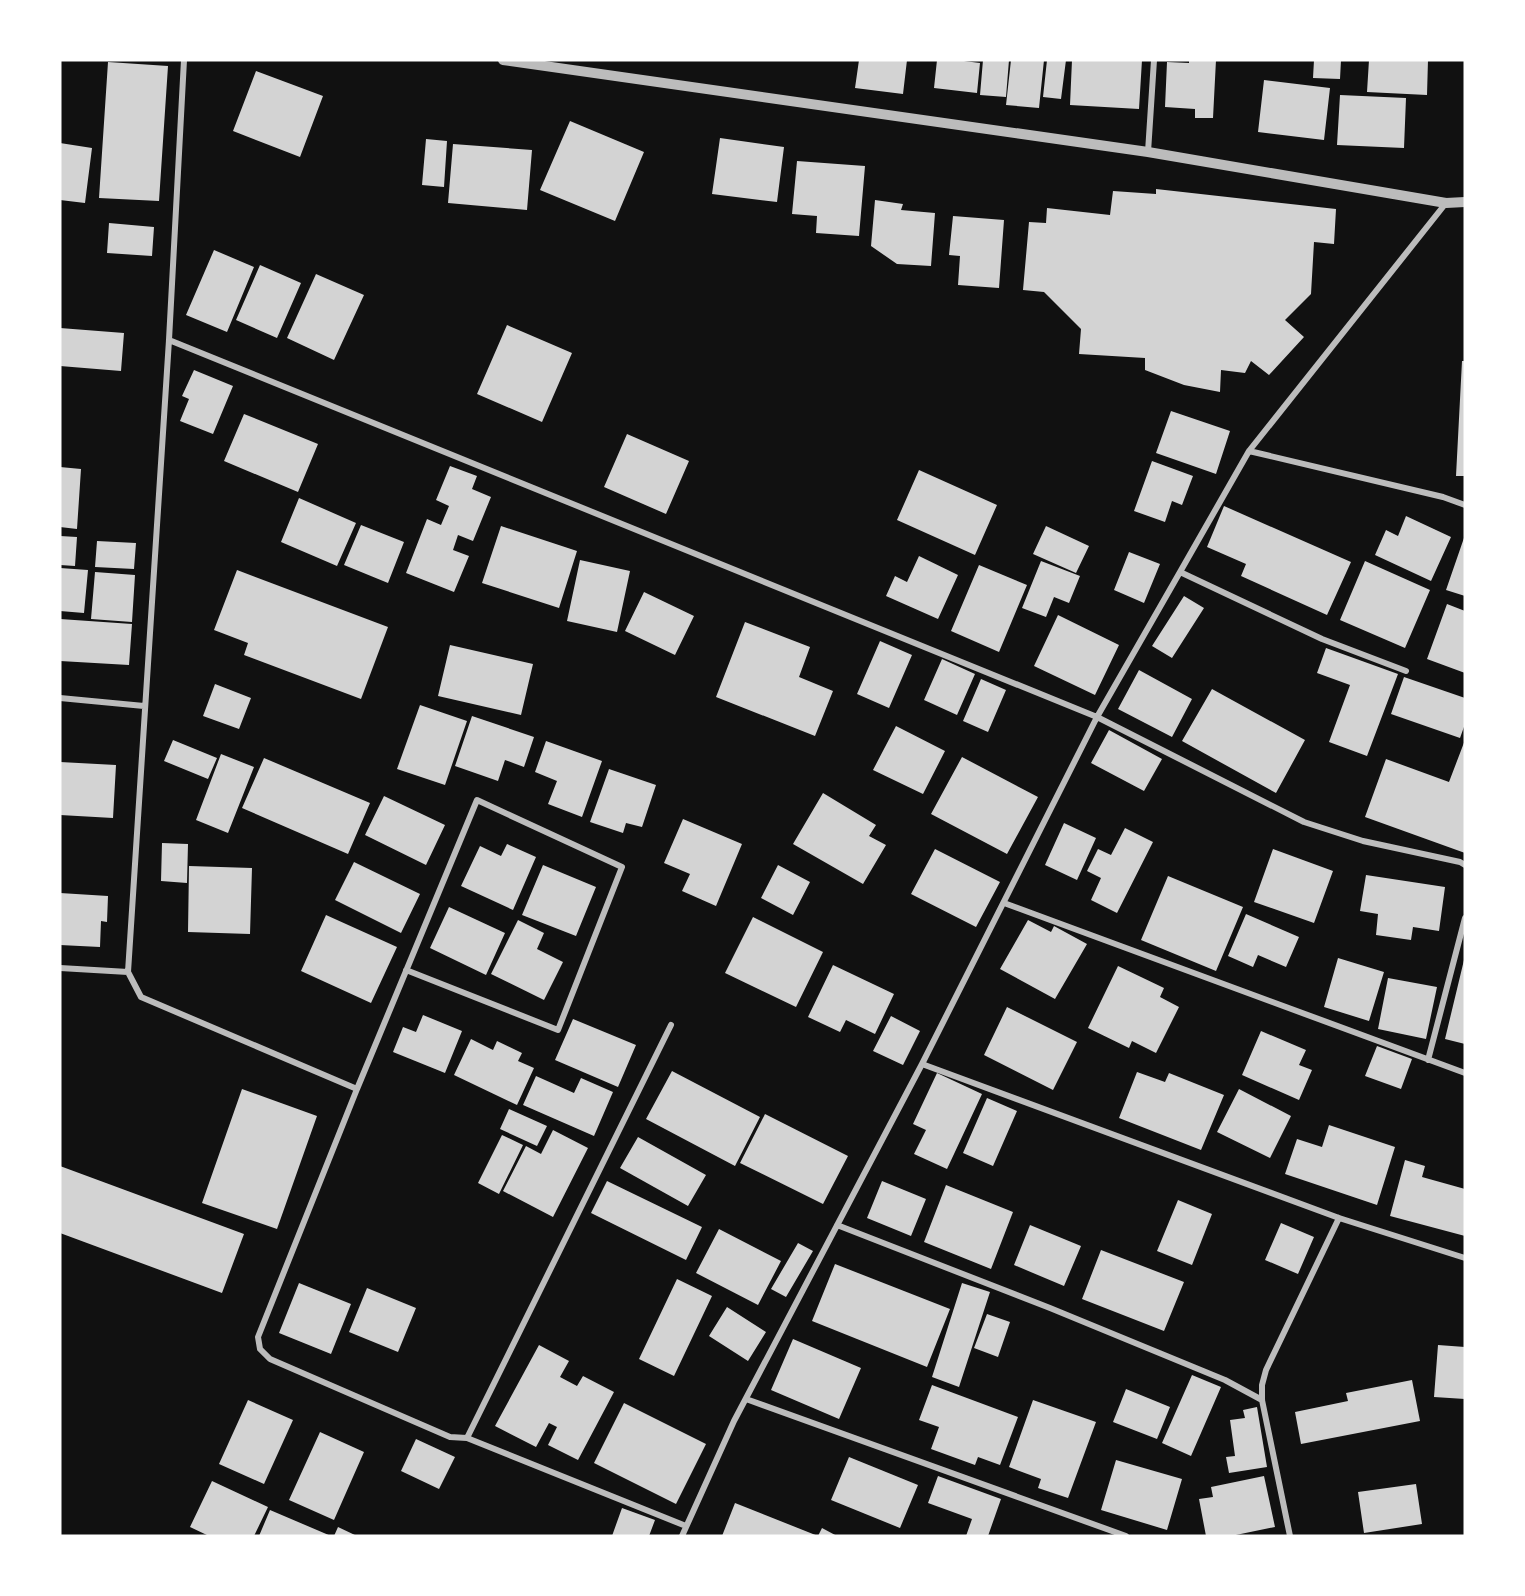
<svg xmlns="http://www.w3.org/2000/svg" width="1525" height="1596" font-family="Jost,sans-serif">
  <style>
    .building { fill: #d3d3d3 }
    .lines { fill: none; stroke-linecap: round; stroke-linejoin: round }
    .minor { stroke: #bcbcbc; stroke-width: 6 }
    .tertiary { stroke: #bcbcbc; stroke-width: 10 }
  </style>
  <rect width="100%" height="100%" fill="#111"/>
  <path class="building" d="M859 60H907L903 94 855 88Z
    M937 60H956L980 63 977 93 934 88Z
    M983 60H1009L1006 97 980 95Z
    M1011 60H1044L1039 108 1006 105Z
    M1047 60H1066L1061 99 1043 97Z
    M1072 60H1142L1139 109 1070 105Z
    M1189 60H1216L1213 118H1195V109L1165 107 1167 62 1189 63Z
    M1314 60H1341L1340 79 1313 78Z
    M1369 60H1428L1427 95 1367 92Z
    M108 62 168 66 159 201 99 198Z
    M256 71 323 96 300 157 233 131Z
    M1264 80 1330 88 1324 140 1258 132Z
    M1340 95 1406 98 1404 148 1337 145Z
    M570 121 644 152 615 221 540 190Z
    M720 138 784 147 777 202 712 194Z
    M426 139 447 141 444 187 422 185Z
    M60 143 92 148 85 203 60 200Z
    M453 144 532 150 527 210 448 203Z
    M797 161 865 166 859 236 816 233 817 216 792 214Z
    M1156 189 1336 209 1334 244 1314 242 1311 294 1285 320 1304 337 1269 375 1251 361 1245 373 1221 370 1220 392 1184 385 1145 370V358L1079 354 1081 329 1044 292 1023 290 1029 222 1046 223 1047 208 1110 215 1113 191 1156 194Z
    M875 200 903 204 901 210 935 213 931 266 897 264 871 246Z
    M953 216 1004 220 999 288 958 285 960 256 949 255Z
    M109 223 154 227 152 256 107 253Z
    M214 250 254 267 227 332 186 315Z
    M260 265 301 283 277 338 236 320Z
    M316 274 364 295 334 360 287 338Z
    M507 325 572 353 542 422 477 394Z
    M60 328 124 333 121 371 60 366Z
    M1462 361H1465V476H1456Z
    M194 370 233 386 213 434 180 421 189 399 182 396Z
    M1171 411 1230 431 1216 474 1156 453Z
    M244 414 318 444 298 492 224 461Z
    M627 434 689 461 666 514 604 487Z
    M1152 461 1193 476 1182 505 1172 501 1165 522 1134 511Z
    M450 466 477 476 472 489 491 497 473 541 458 535 453 550 469 556 454 592 406 573 427 519 441 525 449 506 436 500Z
    M60 467 81 469 77 529 60 527Z
    M919 470 997 505 975 555 897 520Z
    M299 498 356 523 337 566 281 542Z
    M1224 506 1351 562 1327 615 1241 576 1246 564 1207 547Z
    M1406 516 1451 537 1431 581 1375 555 1386 530 1398 536Z
    M361 525 404 542 388 583 344 565Z
    M501 526 577 551 559 608 482 583Z
    M1046 526 1089 546 1076 573 1033 554Z
    M1465 535V596L1446 590Z
    M60 536 77 537 75 566 60 565Z
    M97 541 136 543 134 569 95 567Z
    M1129 552 1160 564 1144 603 1114 590Z
    M919 556 958 575 938 619 886 596 895 576 907 582Z
    M580 560 630 571 617 632 567 621Z
    M1041 561 1080 576 1069 603 1054 597 1046 617 1022 608Z
    M1365 561 1430 590 1405 648 1340 620Z
    M979 565 1027 585 999 652 951 631Z
    M60 568 88 570 84 613 60 611Z
    M237 570 388 627 361 699 244 655 248 643 214 630Z
    M95 572 135 575 132 622 91 619Z
    M644 592 694 616 675 655 625 631Z
    M1184 596 1204 608 1172 658 1152 646Z
    M1447 604 1465 611V673L1427 659Z
    M1058 615 1119 645 1095 695 1034 666Z
    M60 619 132 624 129 665 60 661Z
    M745 622 810 647 799 677 833 691 815 736 716 697Z
    M880 641 912 655 889 708 857 694Z
    M450 645 533 664 521 715 438 696Z
    M1326 648 1398 674 1367 756 1329 742 1350 685 1317 673Z
    M942 659 975 674 957 715 924 700Z
    M1139 670 1192 699 1172 737 1118 709Z
    M1404 677 1465 698V724L1460 738 1391 714Z
    M981 679 1006 690 988 732 963 721Z
    M215 684 251 698 239 729 203 716Z
    M1212 689 1305 740 1276 793 1182 741Z
    M420 705 467 721 445 785 397 769Z
    M472 716 534 737 524 767 505 760 498 781 455 766Z
    M896 726 945 751 923 794 873 770Z
    M1109 730 1162 759 1144 791 1091 763Z
    M173 740 217 758 208 779 164 761Z
    M1465 740V853L1365 817 1386 759 1449 782Z
    M546 741 602 761 582 817 548 804 557 781 535 772Z
    M221 754 254 767 228 833 196 820Z
    M962 757 1038 797 1007 854 931 814Z
    M264 758 370 803 348 854 242 808Z
    M60 762 116 765 113 818 60 815Z
    M609 769 656 785 642 827 626 823 623 833 590 822Z
    M823 793 876 825 869 836 886 845 863 884 793 844Z
    M384 796 445 825 426 865 365 835Z
    M683 819 742 844 716 906 682 891 690 874 664 863Z
    M1064 823 1096 838 1077 880 1045 865Z
    M1125 828 1153 842 1117 913 1091 900 1101 878 1087 871 1098 849 1111 855Z
    M162 843 188 844 187 883 161 881Z
    M507 844 536 857 513 910 461 886 480 846 501 856Z
    M935 849 1000 882 976 927 911 894Z
    M1273 849 1333 871 1314 923 1254 902Z
    M354 862 420 894 401 933 335 900Z
    M543 865 596 887 576 936 522 915Z
    M778 865 810 882 793 915 761 898Z
    M189 866 252 868 250 934 188 932Z
    M1366 875 1445 887 1439 931 1413 927 1411 940 1376 935 1378 914 1360 911Z
    M1168 876 1243 907 1216 971 1141 940Z
    M60 893 108 896 107 922 101 921 100 947 60 945Z
    M449 907 505 933 486 975 430 948Z
    M1246 914 1299 937 1286 967 1258 955 1253 967 1228 956Z
    M326 915 397 947 371 1003 301 971Z
    M753 917 823 952 796 1007 725 973Z
    M518 920 544 933 537 949 563 962 544 1000 491 974Z
    M1028 920 1051 932 1054 926 1087 944 1055 999 1000 969Z
    M1338 958 1384 972 1369 1021 1324 1007Z
    M1464 960H1465V1044L1445 1039Z
    M833 965 894 994 875 1034 846 1020 840 1032 808 1017Z
    M1118 966 1164 988 1160 997 1179 1007 1156 1053 1132 1041 1129 1048 1088 1028Z
    M1388 978 1437 987 1426 1039 1378 1029Z
    M1007 1007 1077 1042 1053 1090 984 1055Z
    M423 1015 462 1031 445 1073 393 1052 403 1027 416 1032Z
    M891 1016 920 1031 903 1065 873 1051Z
    M573 1019 636 1045 618 1087 555 1060Z
    M1261 1031 1306 1050 1299 1065 1312 1070 1299 1100 1242 1075Z
    M471 1039 493 1050 497 1041 522 1053 518 1061 534 1068 517 1105 454 1075Z
    M1377 1046 1412 1059 1401 1089 1365 1076Z
    M672 1071 760 1117 735 1166 646 1119Z
    M1137 1072 1165 1082 1169 1073 1224 1095 1201 1150 1119 1118Z
    M937 1073 982 1094 947 1169 914 1154 926 1130 913 1124Z
    M536 1076 574 1093 581 1078 613 1092 594 1136 523 1105Z
    M242 1089 317 1116 277 1229 202 1203Z
    M1239 1089 1291 1116 1270 1158 1217 1132Z
    M987 1098 1017 1111 993 1166 963 1153Z
    M509 1109 547 1126 537 1146 500 1129Z
    M765 1114 848 1156 823 1204 740 1163Z
    M1329 1125 1395 1147 1377 1205 1285 1174 1297 1139 1322 1147Z
    M553 1130 588 1148 553 1217 503 1191 526 1146 541 1154Z
    M502 1135 523 1145 499 1194 478 1183Z
    M638 1137 706 1175 688 1206 620 1168Z
    M1405 1160 1425 1166 1422 1177 1465 1189V1236L1390 1216Z
    M60 1166 244 1234 222 1293 60 1233Z
    M607 1181 702 1227 686 1260 591 1213Z
    M882 1181 926 1199 911 1236 867 1218Z
    M946 1185 1013 1212 991 1269 924 1242Z
    M1178 1200 1212 1214 1192 1265 1157 1251Z
    M1281 1223 1314 1237 1298 1274 1265 1260Z
    M1030 1225 1081 1246 1064 1286 1014 1265Z
    M719 1229 781 1261 758 1305 696 1273Z
    M798 1243 813 1251 786 1297 771 1289Z
    M1101 1250 1184 1282 1164 1331 1082 1299Z
    M835 1264 950 1309 927 1367 812 1321Z
    M677 1279 712 1296 674 1376 639 1359Z
    M299 1283 351 1304 331 1354 279 1333Z
    M962 1283 990 1292 959 1387 932 1377Z
    M367 1288 416 1308 398 1352 349 1332Z
    M727 1307 766 1332 748 1361 709 1336Z
    M987 1314 1010 1322 998 1357 974 1348Z
    M793 1339 861 1368 839 1419 771 1390Z
    M539 1345 569 1361 560 1377 577 1386 583 1376 614 1392 578 1460 548 1445 557 1427 549 1423 536 1447 495 1426Z
    M1438 1345 1465 1347V1399L1434 1397Z
    M1192 1375 1221 1387 1191 1456 1162 1443Z
    M1412 1380 1420 1421 1301 1444 1295 1412 1348 1401 1346 1393Z
    M932 1385 1018 1417 1000 1465 978 1457 975 1465 931 1449 939 1427 919 1420Z
    M1126 1389 1170 1407 1157 1439 1113 1422Z
    M248 1400 293 1420 264 1484 219 1464Z
    M1033 1400 1096 1422 1068 1498 1038 1488 1041 1479 1009 1467Z
    M624 1403 706 1444 676 1504 594 1463Z
    M1257 1407 1267 1467 1229 1473 1226 1457 1235 1456 1230 1420 1245 1418 1243 1410Z
    M320 1432 364 1452 334 1520 289 1500Z
    M416 1439 455 1457 439 1489 401 1471Z
    M849 1457 918 1485 900 1528 831 1500Z
    M1116 1460 1182 1479 1167 1530 1101 1510Z
    M938 1476 1001 1499 988 1536H966L972 1519 928 1503Z
    M1264 1476 1275 1527 1231 1536H1206L1199 1499 1213 1497 1211 1487Z
    M212 1481 268 1507 254 1536H209L190 1527Z
    M1416 1484 1422 1524 1364 1533 1358 1492Z
    M735 1503 818 1536H722Z
    M622 1508 655 1520 649 1536H612Z
    M270 1510 331 1536H259Z
    M338 1527 357 1536H334Z
    M822 1528 837 1536H818Z"/>
  <g class="lines">
    <path class="minor" d="M184 60 169 340 128 972 141 997 357 1089 258 1337 260 1349 270 1359 450 1437 467 1438 686 1526
      M1148 152 1154 60
      M169 340 1097 717 1304 822 1363 841 1460 862 1465 865
      M1249 451 1443 497 1465 505
      M1180 572 1322 639 1406 671
      M60 698 144 706
      M1004 903 1465 1073
      M60 968 128 972
      M1428 1060 1465 918
      M922 1064 1339 1218 1465 1258
      M357 1089 477 800 622 867 558 1030 406 970
      M837 1225 1050 1308 1225 1380 1262 1400
      M746 1399 1126 1536
      M467 1438 671 1025
      M682 1536 734 1421 922 1064 1097 717 1180 572 1249 451 1446 203
      M1290 1536 1262 1400V1385L1266 1370 1339 1218"/>
    <path class="tertiary" d="M503 60 1148 152 1446 203 1465 202"/>
  </g>
  <rect width="1525" height="1596" fill="none" stroke="#ffffff" stroke-width="123"/>
</svg>
